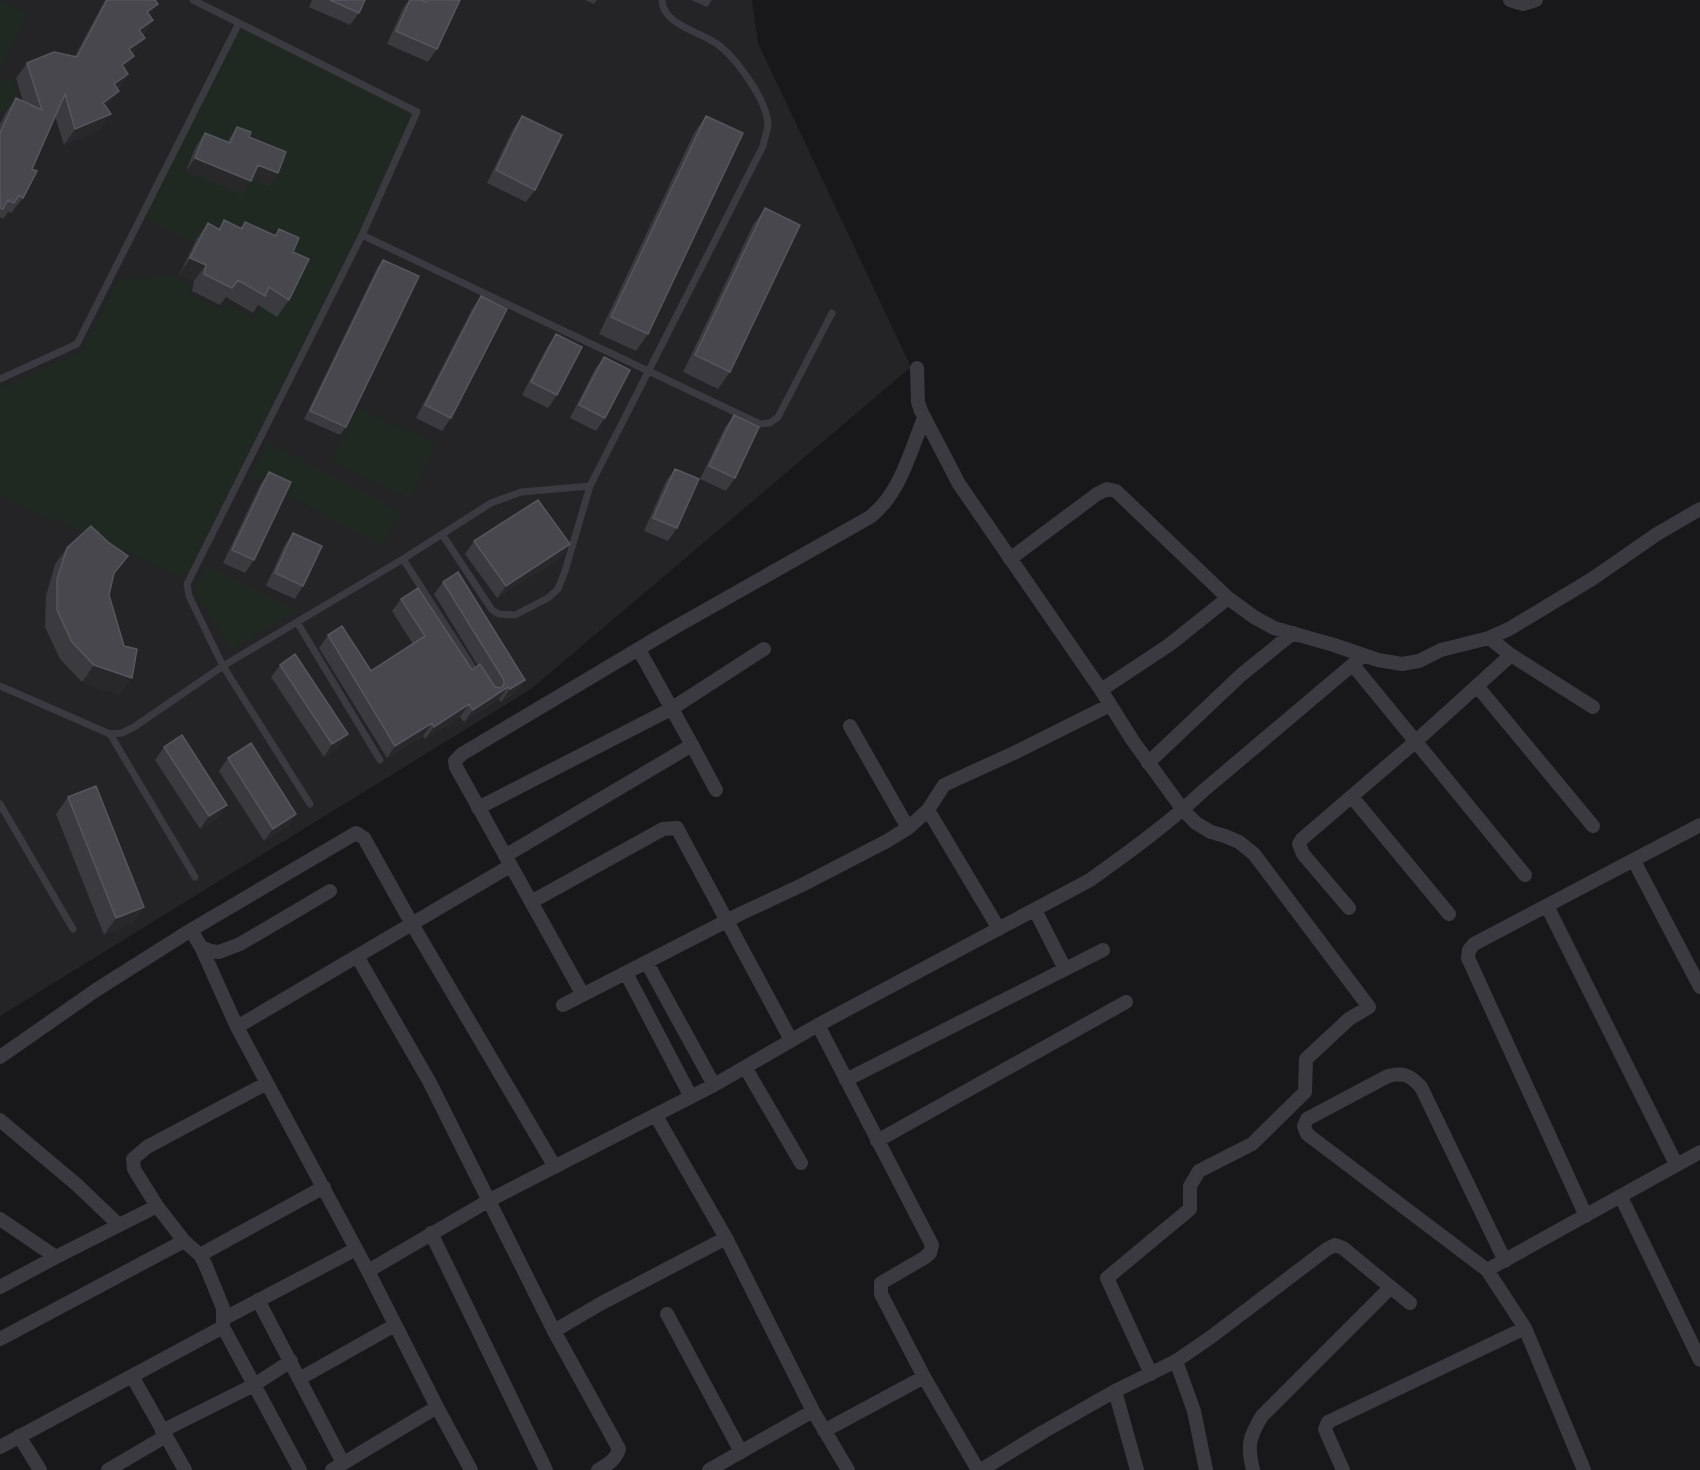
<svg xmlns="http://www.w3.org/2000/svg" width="1700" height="1470" font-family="Cabin,sans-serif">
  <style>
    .built { fill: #242427 }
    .green { fill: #1f2922; fill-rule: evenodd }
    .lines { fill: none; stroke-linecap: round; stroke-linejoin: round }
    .lane { stroke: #3b3a41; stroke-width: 7 }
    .street { stroke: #3b3a41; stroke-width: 14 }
    .wall { fill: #3b3b3f }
    .shaded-wall { fill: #28282b }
    .building { fill: #47474d; stroke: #56575e; stroke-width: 1.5 }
  </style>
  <rect width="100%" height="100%" fill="#18181a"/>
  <path class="built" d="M0 0H752L758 43 911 367 531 689 0 1016Z"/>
  <path class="green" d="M0 0 28 14 0 70Z
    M238 27 416 113 359 235 185 579 0 495V388L81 352 118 279 176 276 192 284 188 293 221 309 224 301 256 318 259 308 276 313 211 250 143 217ZM229 139 213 182 186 171 196 146 222 156Z
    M0 76 12 81 29 122 0 110Z
    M358 408 436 444 411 498 332 461Z
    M268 442 401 512 383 546 250 476Z
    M207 565 297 610 231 650 194 590Z"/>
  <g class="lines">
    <path class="lane" d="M193 0 417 112 362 235 187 584 189 596 223 666 310 804
      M362 235 760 424 770 423 778 417 832 313
      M0 379 77 344 239 23
      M442 534 492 610 499 614 515 615 548 598 558 589 565 571 590 486 763 146C764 139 768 130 768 123 766 99 734 54 714 42 697 31 663 24 662 0
      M403 559 478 676
      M297 622 380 760
      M0 686 110 734 122 733 134 727 223 666 403 559 491 503 521 492 590 486
      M110 734 195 877
      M0 804 73 929"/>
    <path class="street" d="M1510 0 1523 4 1536 0
      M917 368 918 402 921 411 959 484 1101 690 1133 741 1183 810 1196 823 1211 832 1225 836 1239 842 1254 854 1369 1007 1349 1019 1306 1059 1305 1092 1252 1144 1199 1171 1190 1186V1209L1107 1278 1151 1374
      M1010 559 1097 494 1107 489 1116 491 1228 598 1254 617 1274 628 1334 645 1378 660 1402 664 1419 661 1441 650 1489 638 1509 629 1592 579 1657 534 1700 509
      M1489 638 1511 655 1593 707
      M1353 665 1525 875
      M1477 686 1593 826
      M1101 690 1169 645 1228 598
      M850 726 908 828
      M692 745 716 790
      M1148 763 1241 675 1293 633
      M1352 797 1449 914
      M478 808 671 709 764 649
      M928 810 999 929
      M505 856 692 745 639 650
      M1634 861 1700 987
      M531 902 663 829 677 828 791 1040
      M1547 906 1676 1164
      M1349 908 1303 854 1299 844 1302 839 1415 742 1511 655
      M1035 910 1065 969
      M191 930 201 947 210 951 219 952 240 944 330 891
      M201 947 237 1027 267 1083
      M357 956 429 1081 554 1331 619 1449C616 1460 608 1464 598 1470
      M647 963 714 1085
      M626 973 691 1097
      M583 995 456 767 455 761 462 754 672 629 870 517C900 494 910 452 924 418
      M563 1005 742 913 802 885 887 841 908 828 928 810 944 785 1016 752 1110 705
      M818 1025 932 1245 930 1253 924 1258 881 1283V1294L924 1377 824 1431
      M237 1027 510 866
      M0 1057 96 990 191 930 356 833 364 838 412 924 555 1167
      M745 1067 801 1163
      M846 1080 1103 950
      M656 1116 726 1238 813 1411 848 1470
      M0 1120 76 1184 118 1224
      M877 1141 1126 1002
      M1621 1197 1700 1360
      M1586 1216 1468 958 1469 950 1474 944 1700 825
      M0 1219 56 1257 157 1206
      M431 1233 546 1470
      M200 1255 324 1187
      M1487 1270 1307 1134 1304 1126 1307 1119 1388 1076C1403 1072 1410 1075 1421 1087L1505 1261
      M0 1287 56 1257
      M258 1300 343 1463
      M667 1314 741 1452
      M225 1318 356 1249
      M223 1327V1308L205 1264 200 1255 184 1241 157 1206 140 1179 134 1169 133 1159 147 1147 267 1083 368 1271 488 1201 714 1085 818 1025 1090 880C1129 852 1168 824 1203 791L1364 655
      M554 1331 600 1304 726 1238
      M0 1339 184 1241
      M1176 1361 1194 1411 1206 1470
      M132 1376 185 1470
      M924 1377 978 1470
      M299 1379 395 1325
      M1115 1391 1137 1470
      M437 1407 471 1470
      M162 1431 254 1385 291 1361
      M19 1436 40 1470
      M0 1447 223 1327 300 1470
      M108 1470 166 1436
      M332 1470 437 1407 368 1271
      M709 1470 813 1411
      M981 1470 1043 1432 1115 1391 1176 1361 1211 1337 1327 1249 1335 1245 1343 1248 1410 1303
      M1253 1470C1247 1446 1249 1437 1262 1416L1391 1287
      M1343 1470 1327 1434 1325 1429 1328 1422 1525 1328
      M1584 1470 1525 1328 1487 1270 1700 1152"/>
  </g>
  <path class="wall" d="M105 0H155L150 15 153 20 143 35 145 38 133 54 134 56 125 69 128 74 118 89 108 107 107 108 100 130 64 145 55 116 32 169 23 198 11 213 8 212 3 219 0 217V124L5 114 16 98 23 102 16 78 27 63 75 56Z
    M312 0H365L359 13 350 25 309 7Z
    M409 0H460L437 49 428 62 387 44 403 8Z
    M585 0H597L594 4Z
    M691 0H712L707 7Z
    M522 116 535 190 526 202 487 183 513 129Z
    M706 116 648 334 636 351 599 334 694 133Z
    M237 127 249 137 269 186 252 179 242 194 186 171 196 146 205 133 227 142Z
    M765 208 730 372 718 389 683 372 753 225Z
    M224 220 240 228 245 222 274 236 279 229 293 252 289 300 277 317 258 305 253 313 226 297 220 305 192 291 194 281 179 275 196 240 208 223 218 229Z
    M383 260 346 427 340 435 304 419 377 268Z
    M481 296 451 418 442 431 416 418 472 309Z
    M556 334 557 395 548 408 522 395 547 347Z
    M604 357 605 418 596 431 570 418 595 369Z
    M734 415 735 478 726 491 700 479 725 427Z
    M675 469 677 528 668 541 644 531 666 481Z
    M269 472 254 560 245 573 223 563 260 485Z
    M293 533 303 586 295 599 266 586 284 546Z
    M474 541 570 544 561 557 497 598 465 554Z
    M67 548 116 573 113 577 109 595 120 695 82 682 60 659 45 627 46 596 55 564Z
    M443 582 525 680 516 692 501 702 499 699 464 722 460 717 425 739 423 736 387 758 319 648 328 635 371 671 413 644 392 611 401 599 472 670 478 666 434 594Z
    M280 665 339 747 324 757 271 677Z
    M164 747 227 805 218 817 200 829 155 760Z
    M228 758 296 814 287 827 264 841 219 771Z
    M68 797 144 907 132 923 104 935 56 814Z"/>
  <path class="shaded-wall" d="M158 4 147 20V12Z
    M153 20 142 36 139 30Z
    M145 38 134 54 118 65 129 49Z
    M134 56 123 72 122 65Z
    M128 74 117 89 114 84Z
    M119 91 108 107 92 119 103 103Z
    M111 114 100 130 64 145 75 129Z
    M195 158 251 181 242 194 186 171Z
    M258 165 278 173 269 186 249 178Z
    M190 258 206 265 194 281 179 275Z
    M570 544 561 557 497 598 506 586Z
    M128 556 116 573 102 590 114 573Z
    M94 665 132 678 120 695 82 682Z
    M525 680 516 692 501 702 510 689Z
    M508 687 499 699 464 722 473 710Z
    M469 704 460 717 425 739 434 727Z
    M432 723 423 736 387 758 395 746Z
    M348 734 339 747 324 757 332 744Z
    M227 805 218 817 200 829 209 816Z
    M296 814 287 827 264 841 273 829Z
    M144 907 132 923 104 935 116 918Z"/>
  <path class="building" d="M107 0H155L158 4 147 12 153 20 139 30 145 38 129 49 134 56 122 65 128 74 114 84 119 91 103 103 111 114 75 129 65 94 32 169 37 171 23 198 19 195 14 203 8 200 3 209 0 208V133L16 98 42 110 27 63 54 52 77 57Z
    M330 0H365L359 13Z
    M410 0H422L426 2 427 0H460L437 49 396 31Z
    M522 116 562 135 535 190 496 170Z
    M706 116 743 133 648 334 611 317Z
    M237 127 251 132 249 137 286 152 278 173 258 165 251 181 195 158 205 133 230 143Z
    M765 208 800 225 730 372 695 355Z
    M224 220 242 229 245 222 276 236 279 229 299 238 293 252 309 259 289 300 269 287 265 296 238 280 232 288 204 274 206 265 190 258 208 223 220 230Z
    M383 260 419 276 346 427 310 411Z
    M481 296 507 309 451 418 425 405Z
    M556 334 582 347 557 395 531 382Z
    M604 357 630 370 605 418 579 405Z
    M734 415 759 427 735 478 709 466Z
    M675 469 699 479 677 528 653 518Z
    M269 472 291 482 254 560 232 550Z
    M538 500 570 544 506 586 474 541Z
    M91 526 108 542 128 556 114 573 109 595 124 646 137 649 132 678 94 665 72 642 57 610V579L67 548Z
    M293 533 322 546 303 586 275 573Z
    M458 572 525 680 510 689 508 687 473 710 469 704 434 727 432 723 395 746 328 635 342 626 371 671 425 636 401 599 418 588 472 670 480 664 495 687 501 688 504 685V680L443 582Z
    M295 654 348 734 332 744 280 665Z
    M182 735 227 805 209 816 164 747Z
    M251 743 296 814 273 829 228 758Z
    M96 786 144 907 116 918 68 797Z"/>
</svg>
